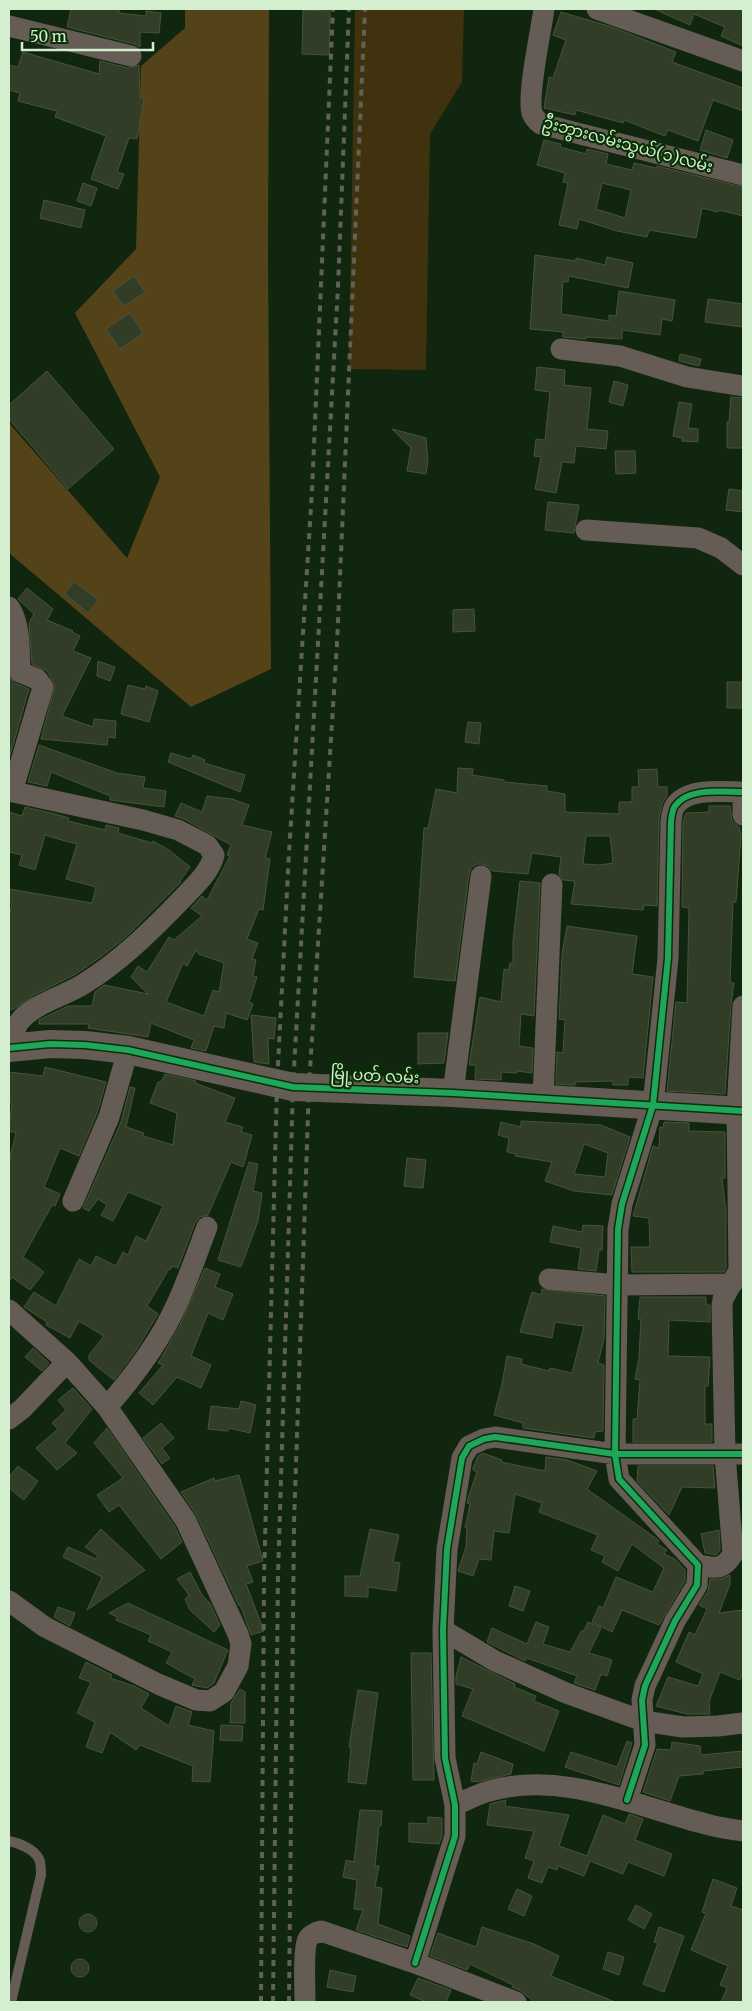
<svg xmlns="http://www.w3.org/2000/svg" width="752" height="2011" font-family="Merriweather,'Noto Sans Myanmar',serif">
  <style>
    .green { fill: #40320e }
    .forest { fill: #544319 }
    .building { fill: #313d26; stroke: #46543b; fill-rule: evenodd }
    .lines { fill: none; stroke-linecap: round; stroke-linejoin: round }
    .lane { stroke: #655c55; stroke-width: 10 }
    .street { stroke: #655c55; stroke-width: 21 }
    .secondary { stroke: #655d55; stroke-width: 28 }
    .rail { stroke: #606256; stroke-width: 4; stroke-dasharray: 6 6; stroke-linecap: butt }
    .cycleway-casing { stroke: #093005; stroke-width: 9 }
    .cycleway { stroke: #20a55d; stroke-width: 6 }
    .labels { text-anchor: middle; stroke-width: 4.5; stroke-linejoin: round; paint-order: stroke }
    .street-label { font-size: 16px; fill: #d4efd0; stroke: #093005 }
  </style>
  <rect width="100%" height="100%" fill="#11260f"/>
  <path class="green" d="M355 9H464L462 82 430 134 426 370 349 369Z"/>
  <path class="forest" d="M185 9H269L268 259 271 669 191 707 9 553V423L127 558 160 477 75 313 136 249 141 66 185 28Z"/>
  <path class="building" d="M71 9H119V13L146 16V11L161 13 159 33 140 32V47L134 44 67 27Z
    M654 9H743V46L721 36 725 27 694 14 690 25Z
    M303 10 330 11 329 55 302 54Z
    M561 12 612 27 676 52 672 62 743 88V111L713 100 698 141 668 130 665 136 624 120 623 123 576 110 575 115 544 108 549 77 553 78 566 40 553 35Z
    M23 52 99 74 100 61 128 68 139 65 140 98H144L139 129 137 139 129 138 117 172 124 174 118 189 91 179 106 136 55 117 57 111 18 101 20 93 9 90V65L18 67Z
    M706 130 733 140 727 158 700 150Z
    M544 140 561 144 560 147 586 154 587 149 608 154 606 164 632 170 634 163 656 168 657 166 743 187V216L719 210 718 212 702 208 696 238 649 230 647 237 617 231 579 219 577 229 559 225 568 183 563 182 565 173 537 165ZM602 183 631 190 625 218 596 209Z
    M83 183 97 188 91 206 77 201Z
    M44 200 85 210 81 228 40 218Z
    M535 255 576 261V258L605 265 607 257 633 263 628 288 569 276 568 282 563 281 561 314 609 321V315L616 316 619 291 675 300 672 321 662 319 660 335 622 330V339L586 337V339L563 337V332L530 329Z
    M134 276 145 292 124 306 113 291Z
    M708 299 743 304V327L705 322Z
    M130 313 143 333 120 349 106 329Z
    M680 354 701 359 699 366 679 361Z
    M537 367 565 370 564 385 591 388 587 429 608 431 606 449 576 446 574 463 562 462 556 493 535 489 541 457 534 456 536 439 545 440 550 392 535 390Z
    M47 371 114 449 68 489 9 419V405Z
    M614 381 628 385 623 406 609 402Z
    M731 397 743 398V448H727V422H729Z
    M679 402 692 404 688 428 698 429V442L682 441V438L673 436Z
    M392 429 426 438 428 461 426 474 407 471 411 448Z
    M615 451H635L636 473 616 474Z
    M729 489 743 491V512L726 510Z
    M548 502 579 505 574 533 545 530Z
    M74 581 98 600 88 613 65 594Z
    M27 588 53 609 47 620 73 631 72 632 80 636 73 651 91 658 62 716 93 727 94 719 116 721 115 738 108 737 107 745 41 739 55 685 47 671 32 664 29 623 34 614 18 599Z
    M474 609 475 631 453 632V610Z
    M98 661 115 667 110 681 97 676Z
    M9 676 15 683 29 689 9 759Z
    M727 682H743V708H727Z
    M128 685 145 689 146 686 158 691 149 722 121 714Z
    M468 722 481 723 479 744 465 742Z
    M39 745 117 773 145 777 143 788 166 791 164 807 110 800V796L51 772 47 786 28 782Z
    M171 753 191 759 193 755 205 760 204 763 245 775 240 792 168 762Z
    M458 768 473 769 472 775 504 780V782L547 786V791L565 794V812L619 814V802H632V787H639L638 770 657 769 658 787H667V796L662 804 659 819 657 906 644 905 643 910 571 904 575 881 563 880 559 874 561 857 532 853 528 874 492 871 488 866 482 864H477L471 868 469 874 455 981 414 977 424 828H428L436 789 457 793ZM586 836H610L613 863 599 865 583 864Z
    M207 796 232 799 249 805 242 825 272 832 265 858 270 859 263 910 259 909 247 939 258 943 252 959 256 960 253 976 257 977 249 1002 253 1004 247 1020 226 1013 224 1028 214 1026 206 1051 191 1048 194 1040 151 1023 148 1037 88 1028 89 1024H39V1020L68 1006H92L95 992 104 985 148 994 131 977 138 966 147 972 169 937 174 940 202 916 191 908 202 896 207 900 230 856 227 855 231 845 184 819 175 816 181 803 202 812ZM196 950 199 954 224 963 219 992 213 990 204 1016 166 1002 183 963 187 966Z
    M709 806H730L732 821 739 827 741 835 736 902H733L730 982 734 983 731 1005 725 1094 667 1091 676 1002 687 1003 689 908 682 907 683 822 686 813 709 812Z
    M25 807 55 814 69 818 68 821 105 830 106 825 119 828 118 833 152 843 153 841 169 850 190 867 180 881 181 882 127 936 102 956 76 974 34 995 14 1009 9 1010V917L12 903 9 902V889L92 903 96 887 66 879 77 844 58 839 45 835 35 870 19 865 22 855 9 852V812L22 816Z
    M520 881 540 883 534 1016 521 1014 519 1046 533 1048 532 1073 517 1071V1073L501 1072V1080L475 1079 476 1065H469L480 997 501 1002 504 969 509 970 510 963H513V941Z
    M567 926 637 936 632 974 653 977 643 1078 628 1077V1085H613V1081L575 1082V1085L556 1084 557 1052 563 1053 565 1020 559 1019 562 954Z
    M251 1015 276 1018 274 1039 268 1038 269 1064 254 1062Z
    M418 1033H448L444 1063 418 1064Z
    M45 1067 106 1082 97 1113 79 1156 60 1148 44 1187 60 1194 55 1206 52 1205 23 1257 44 1272 30 1290 12 1277 9 1282V1161L16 1133 9 1131 12 1104 9 1103V1072L43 1076Z
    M165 1074 196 1081 195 1083 235 1098 225 1122 243 1127 241 1132 252 1135 243 1167 231 1162 208 1215 200 1217 195 1223 178 1268 172 1266 170 1270 169 1269 147 1306 158 1314 135 1352 114 1380 89 1360V1355L104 1336 79 1321 70 1338 46 1325 47 1322 24 1307 34 1292 56 1306 79 1259 91 1266 96 1256 116 1266 123 1252 128 1255 136 1236 146 1241 163 1206 128 1192 113 1221 101 1215 107 1205 98 1199 89 1211 83 1208 121 1122 130 1087 135 1088 126 1127 144 1133 143 1136 173 1145 177 1113 150 1103 158 1082H161Z
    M521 1121 601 1125 630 1137 612 1195 574 1191 545 1181 552 1162 515 1156 516 1154 507 1152 509 1138 498 1135 501 1122 521 1127ZM584 1144 608 1153 605 1177 574 1174Z
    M664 1122 689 1123V1131L725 1132V1178H722L726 1213V1267L724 1272H632L631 1247H650L649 1218 633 1216 653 1146 659 1148 660 1127 663 1128Z
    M407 1158 426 1160 423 1188 404 1186Z
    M249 1162 258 1164 253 1191 262 1193 258 1221 241 1267 218 1260Z
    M583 1225 603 1226 602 1250H599L596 1271 578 1269 581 1248 550 1242 553 1226 582 1232Z
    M205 1268 220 1274 215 1287 233 1294 223 1320 208 1313 191 1356 211 1365 201 1388 177 1377 153 1405 139 1393 163 1365 158 1363 160 1360 180 1325Z
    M542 1289 605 1296 604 1339 598 1363 604 1365 603 1431 595 1432 594 1438 523 1428V1423L494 1415 502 1384 507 1356 522 1359 521 1364 549 1371 550 1368 572 1373 584 1326 555 1322 552 1338 520 1332 532 1292 541 1295Z
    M640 1297H706V1305H710V1322L669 1320 668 1356 710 1357 708 1386H705V1424H712V1442H633V1419H637L640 1380 635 1379 639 1358 641 1319H638Z
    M33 1348 49 1363 42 1371 25 1357Z
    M73 1388 92 1409 65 1443 77 1453 57 1470 36 1448 58 1429 52 1423 66 1410 58 1400Z
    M241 1401 256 1405 250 1433 229 1428 228 1431 208 1429 211 1406 239 1409Z
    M161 1423 174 1438 162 1448 170 1458 162 1464 143 1438Z
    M107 1428 175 1527 182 1542 161 1559 119 1505 109 1512 97 1495 123 1478 94 1443Z
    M483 1453 502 1460 501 1462 545 1471 546 1457 567 1460 597 1471 587 1489 657 1539 659 1541 657 1544 667 1550 664 1554 675 1559 685 1570V1581L659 1625 622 1610 612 1632 592 1622 599 1606 603 1608 616 1577 653 1592 664 1568 632 1544 618 1571 602 1562 605 1556 591 1550 598 1535 539 1512 542 1503 515 1494 509 1533 494 1531 491 1560 479 1559 473 1576 458 1571 466 1547 467 1528H465L470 1504 467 1503 468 1498 477 1472 473 1470V1468L478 1456Z
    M18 1466 38 1481 24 1500 9 1488V1477Z
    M638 1466H713L715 1488 682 1487 669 1515 637 1481Z
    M239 1475 263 1561 247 1566 253 1582 246 1584 264 1631 251 1635 240 1604 239 1606 197 1516 181 1492 214 1478 215 1481Z
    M101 1529 145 1570 87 1610 102 1577 63 1557 68 1547 96 1559 98 1556 85 1547Z
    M370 1529 399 1535 393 1562 400 1563 396 1591 368 1587V1597L345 1596V1576H360Z
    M719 1530 720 1550 716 1555 705 1553 701 1534Z
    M190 1572 202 1595 210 1603 220 1625 214 1632 190 1610 185 1599 189 1595 177 1579Z
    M730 1575V1584L719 1613 743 1610V1672L740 1680 720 1672 709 1702 710 1714H687L656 1706 668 1677 698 1686 703 1674 676 1662 689 1632 695 1635 707 1609 699 1605 708 1591 710 1579H720Z
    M515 1586 530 1591 523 1611 509 1606Z
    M128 1603 228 1650 214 1683 207 1688 192 1685 195 1679 166 1663 172 1652 148 1641 151 1635 116 1620 117 1617 109 1613Z
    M58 1607 75 1613 70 1626 54 1617Z
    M536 1622 549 1627 543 1644 570 1652 582 1630 584 1631 588 1622 601 1628 589 1653 612 1660 607 1676 601 1674 595 1690 574 1683 577 1676 527 1658 525 1661 487 1642 492 1628 527 1644Z
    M411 1653H431L434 1780H413Z
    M461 1657 515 1684 514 1687 536 1696 534 1701 559 1711 544 1751 462 1716 473 1689 456 1684V1676Z
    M86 1662 112 1675 110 1678 134 1686 149 1694 141 1708 169 1726 176 1706 192 1712 188 1725 214 1731 210 1782 192 1781 193 1766 140 1745 136 1750 110 1732 102 1753 86 1747 95 1722 77 1713 91 1682 79 1678Z
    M240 1689 245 1692V1723H230L231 1703Z
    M358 1690 378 1693 366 1784 348 1782 351 1747H349Z
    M221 1725 243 1726 242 1741 220 1740Z
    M627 1741 632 1743 619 1785 565 1767 571 1752 617 1767Z
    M672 1742 700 1746 701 1755 743 1751V1767L703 1771V1774L679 1776 670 1801 643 1792 657 1749 671 1750Z
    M481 1752 513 1764 511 1774 477 1782 471 1781 474 1763 477 1764Z
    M506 1800 505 1806 569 1815 559 1846 587 1856 603 1815 625 1824 629 1814 643 1819 635 1840 672 1854 664 1876 628 1862 623 1874 590 1861 584 1876 558 1866 557 1870 548 1867 542 1883 528 1878 534 1861 525 1858 534 1831 487 1825 490 1804Z
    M360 1810 382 1811 381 1826H379L375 1866H379L375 1887 382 1888 378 1924 410 1936 407 1947 356 1930 363 1910 354 1909 357 1880 343 1877 346 1860 354 1862Z
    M428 1817 442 1818V1836L439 1844 409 1842V1823L428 1824Z
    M713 1879 737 1888 731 1906 743 1910V2002H721L727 1988 720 1985 728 1966 691 1950 706 1913 702 1912Z
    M517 1889 532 1896 524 1916 508 1909Z
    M636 1905 652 1914 644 1929 628 1920Z
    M79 1923a9 9 0 1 1 18 0a9 9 0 1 1-18 0Z
    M482 1927 534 1944 559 1956 551 1976 615 2002H534L521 1991 512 1987 513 1985 470 1964 467 1970 430 1956 438 1933 476 1947Z
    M659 1927 684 1936 664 1992 643 1984 658 1943 654 1942Z
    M608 1952 624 1957 619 1975 603 1969Z
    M71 1968a9 9 0 1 1 18 0a9 9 0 1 1-18 0Z
    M330 1970 356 1976 353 1992 327 1987Z
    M418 1978 451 1990 446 2002H426L410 1995Z"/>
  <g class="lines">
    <path class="lane" d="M9 1841C19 1843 34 1849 39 1859 41 1863 41 1871 41 1875L11 2002"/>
    <path class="street" d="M544 9C541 31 527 94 532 113 534 118 537 121 541 124L743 175
      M597 9 743 61
      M9 26 131 56
      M561 349 620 356 687 377 743 386
      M586 530 698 538 721 548 743 565
      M9 607C21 624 19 652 20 672L37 679 43 687 12 792
      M9 791 143 820 178 830 207 845 214 855C210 872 195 885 183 898 152 930 120 962 82 985 64 996 31 1005 19 1022 13 1030 14 1038 14 1048
      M743 792C723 792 688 787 675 806 672 810 672 816 671 821L668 958 653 1105 622 1204 618 1229 615 1454H743
      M743 792V815
      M453 1093 481 876
      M543 1098 552 884
      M73 1201 109 1117 128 1050
      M549 1279 618 1285 732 1284
      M9 1310 67 1362 107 1407 186 1521 238 1634 241 1644 238 1666 224 1692 210 1701 196 1700 158 1684 45 1627 9 1601
      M107 1407C134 1376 159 1343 176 1306 188 1280 197 1253 207 1227
      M9 1419 22 1409 67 1362
      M698 1565C717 1568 722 1571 733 1554L725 1454 722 1306 723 1299 739 1270 737 1110 743 1006
      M443 1630 495 1661 566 1693 643 1721 683 1727 718 1726 743 1723
      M455 1805C465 1801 476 1795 486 1792 561 1769 634 1806 706 1824 718 1828 731 1829 743 1831
      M415 1963 455 1836V1805L445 1758 443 1630 447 1549 462 1458 469 1446 484 1439 495 1437 615 1454 619 1479 698 1565 697 1585 675 1621 645 1686 642 1700 645 1745 627 1800
      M305 2002C305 1991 303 1947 308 1939 310 1935 317 1932 321 1931L415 1963 516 2002"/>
    <path class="secondary" d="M9 1048 50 1044 85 1045 128 1050 293 1087 453 1093 743 1111"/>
    <path class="rail" d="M261 2002 264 1580 277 1084 289 853 312 491 333 9
      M273 2002 278 1576 293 1087 338 287 349 9
      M289 2002 294 1523 309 1086 337 644 365 9"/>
    <g class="cycleway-casing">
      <path id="cycleway" d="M743 792C723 792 688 787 675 806 672 810 672 816 671 821L668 958 653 1105 622 1204 618 1229 615 1454H743
        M9 1048 50 1044 85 1045 128 1050 293 1087 453 1093 743 1111
        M415 1963 455 1836V1805L445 1758 443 1630 447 1549 462 1458 469 1446 484 1439 495 1437 615 1454 619 1479 698 1565 697 1585 675 1621 645 1686 642 1700 645 1745 627 1800"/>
    </g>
    <use href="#cycleway" class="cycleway"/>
  </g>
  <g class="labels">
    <g class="street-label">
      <text transform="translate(628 144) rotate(15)" y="6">ဦးဘွားလမ်းသွယ်(၁)လမ်း</text>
      <text transform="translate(375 1075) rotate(3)" y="6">မြို့ပတ် လမ်း</text>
    </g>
  </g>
  <rect width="752" height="2011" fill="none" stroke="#d4efd0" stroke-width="20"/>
  <path d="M22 42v8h131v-8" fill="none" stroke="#d4efd0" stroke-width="2.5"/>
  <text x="30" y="42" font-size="15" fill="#d4efd0" stroke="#093005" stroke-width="4" paint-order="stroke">50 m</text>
</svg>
